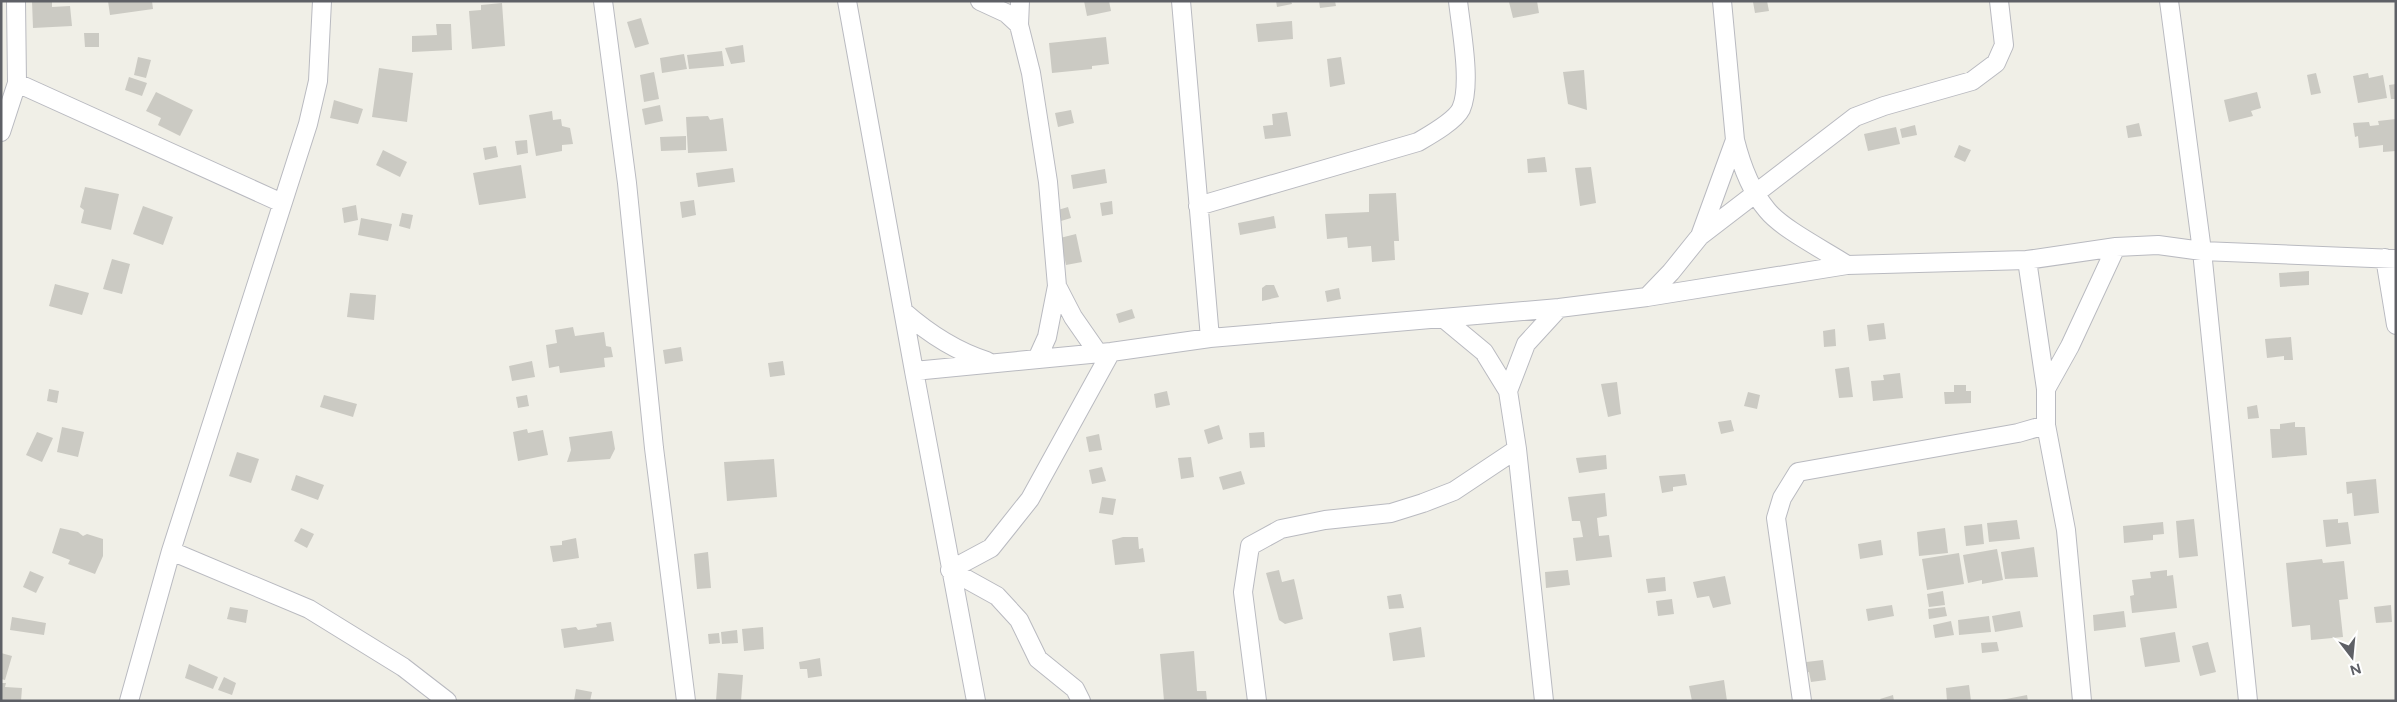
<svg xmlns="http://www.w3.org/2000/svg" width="2397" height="702" font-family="Figtree,sans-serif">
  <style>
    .building { fill: #cbcac3 }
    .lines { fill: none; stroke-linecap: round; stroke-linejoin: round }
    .minor-casing { stroke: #b9bac0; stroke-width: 20 }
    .minor { stroke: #fff; stroke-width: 18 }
  </style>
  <rect width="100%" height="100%" fill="#f0efe7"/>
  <path class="building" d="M32 1H52V7L70 6 72 26 33 28Z
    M108 1H152L153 9 110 15Z
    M1084 1H1109L1111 11 1087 16Z
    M1276 1H1291L1292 4 1277 7Z
    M1319 1H1335L1336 6 1320 8Z
    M1537 1 1539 13 1513 18 1509 2Z
    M1767 1 1769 11 1755 13 1753 2Z
    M502 3 505 46 472 49 469 11 481 10V5Z
    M641 18 649 44 635 48 627 22Z
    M1292 21 1293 39 1258 42 1256 24Z
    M436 24H451L452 50 412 52V36L437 35Z
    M84 33H99V47H85Z
    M1106 37 1109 64 1092 66V69L1052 73 1049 43Z
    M743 45 745 62 731 64 725 48Z
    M722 51 724 66 689 69 687 55Z
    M684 54 687 69 662 73 660 58Z
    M138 57 151 60 146 78 134 75Z
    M1341 57 1345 84 1330 87 1327 59Z
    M379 68 413 73 407 122 372 117Z
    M1584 70 1587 110 1568 104 1563 72Z
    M654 72 659 99 644 102 640 75Z
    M2316 73 2321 93 2311 95 2307 75Z
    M2368 73 2369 78 2383 75 2387 98 2358 103 2353 76Z
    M129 77 147 83 142 96 125 90Z
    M2396 84V99H2391L2389 85Z
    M156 92 193 110 180 136 158 125 161 118 146 111Z
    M2257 92 2261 108 2251 111 2253 116 2229 122 2224 100Z
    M334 100 363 109 358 124 330 118Z
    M660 105 663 121 645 125 642 109Z
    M1071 110 1074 123 1058 127 1055 113Z
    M552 111 553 120 561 119 562 126 570 128 573 144 562 145V151L536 156 529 115Z
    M1287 112 1291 136 1265 139 1263 126 1273 125 1272 114Z
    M708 116 710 120 723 118 727 151 688 153 686 117Z
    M2396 119V151L2383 152V145L2359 148 2358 136 2355 137 2353 123 2369 122 2370 126 2379 125 2378 121Z
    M2139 123 2142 136 2128 138 2126 126Z
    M1915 125 1917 135 1902 138 1900 129Z
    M1896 127 1900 144 1868 151 1864 134Z
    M686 136V150L661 151 660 137Z
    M527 140 528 153 517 155 515 141Z
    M1959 145 1971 150 1965 162 1954 157Z
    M496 146 498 157 485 160 483 148Z
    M383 150 407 162 400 177 376 165Z
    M1545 157 1547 172 1528 173 1527 159Z
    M521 165 526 198 479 205 473 173Z
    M1591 167 1596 203 1580 206 1575 168Z
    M733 168 735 182 698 187 696 173Z
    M1105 169 1107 183 1073 189 1071 175Z
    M85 187 119 194 111 230 81 223 84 210 80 207Z
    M1396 193 1399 241H1394L1395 260 1372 262 1371 246 1348 248 1347 237 1327 239 1325 214 1369 212V194Z
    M694 200 696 215 682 218 680 202Z
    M1112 201 1113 214 1102 216 1100 203Z
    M356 205 358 220 344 223 342 208Z
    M143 206 173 217 163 245 133 234Z
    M1068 207 1071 218 1061 221 1058 210Z
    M402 213 413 215 410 229 399 226Z
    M1274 216 1276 228 1240 235 1238 223Z
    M361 218 392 224 388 241 358 235Z
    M1076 234 1082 262 1066 265 1060 238Z
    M112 259 130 264 122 294 103 289Z
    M2309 271V285L2280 287 2279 273Z
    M55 284 89 293 82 315 49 306Z
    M1266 285H1274L1279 297 1262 301V288Z
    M1339 288 1341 299 1327 302 1325 291Z
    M350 293 376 295 374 320 347 317Z
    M1132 309 1135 318 1119 323 1116 314Z
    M1884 323 1886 339 1869 341 1867 325Z
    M573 327 575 336 604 332 606 346 611 347 613 357 604 358 605 367 560 373 559 366 549 368 546 345 557 343 555 330Z
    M1835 329 1836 346 1824 347 1823 331Z
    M2291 337 2293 360H2284V356L2267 358 2265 339Z
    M681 347 683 361 665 364 663 350Z
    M532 361 535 377 512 381 509 366Z
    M783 361 785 375 770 377 768 363Z
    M1849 367 1853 397 1839 398 1835 369Z
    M1900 373 1903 398 1873 401 1871 381 1884 380 1883 375Z
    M1617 382 1621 414 1608 417 1601 384Z
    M1954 385H1966V391H1971V403L1945 404 1944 392H1954Z
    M49 389 59 391 57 403 47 401Z
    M1167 391 1170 405 1156 408 1154 394Z
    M1748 392 1760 395 1757 409 1744 406Z
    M324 395 357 404 353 417 320 407Z
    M527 395 529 406 518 408 516 397Z
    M2257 405 2259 418 2248 419 2247 407Z
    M1731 420 1734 431 1721 434 1718 422Z
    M2295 422V427H2305L2307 455 2272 458 2270 429H2280V424Z
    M1219 425 1223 439 1208 444 1204 430Z
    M62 427 84 432 78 457 57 452Z
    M527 429 528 433 543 430 548 455 518 461 513 432Z
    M612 431 615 449 610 459 567 462 571 450 569 437Z
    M37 432 53 438 42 462 26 455Z
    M1264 432 1265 447 1250 448 1249 433Z
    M1099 434 1102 450 1089 452 1086 437Z
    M237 452 259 459 251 483 229 476Z
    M1606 455 1607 469 1579 473 1576 458Z
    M1191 457 1194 477 1181 479 1178 458Z
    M774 459 777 497 727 501 724 462Z
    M1102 467 1106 481 1092 484 1089 470Z
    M1241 471 1245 484 1223 490 1219 477Z
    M1685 474 1687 485 1673 487V491L1662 493 1659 476Z
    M296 475 324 485 318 500 291 490Z
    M2376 479 2379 513 2354 516 2352 493 2347 494 2346 482Z
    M1605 493 1607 516 1597 518 1599 536 1609 535 1612 557 1576 561 1573 538 1583 537 1580 521H1572L1568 497Z
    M1102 497 1116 499 1113 515 1099 513Z
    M2194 519 2198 556 2179 558 2176 521Z
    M2338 519V523L2348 522 2351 544 2326 547 2323 520Z
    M2017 520 2020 539 1989 542 1987 523Z
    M2163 522 2164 534 2153 535V540L2124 543 2123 526Z
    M1982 524 1984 544 1966 546 1964 526Z
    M60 528 78 532 83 536 87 534 103 539V556L95 574 68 564 70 560 52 553Z
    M301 528 314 534 307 548 294 541Z
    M1945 528 1948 553 1919 556 1917 532Z
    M1123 537H1138L1139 549 1143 548 1145 562 1115 565 1112 540Z
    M576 538 579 558 553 562 550 546 562 545V541Z
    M1881 540 1883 555 1860 559 1858 544Z
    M2034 547 2038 577 2005 579 2001 552Z
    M1997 549 2003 580 1982 584V580L1968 583 1963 555Z
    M708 552 711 588 697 589 694 554Z
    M1959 553 1964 584 1927 590 1922 559Z
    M2322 559 2323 563 2344 561 2348 599 2339 600 2343 637 2311 640 2310 625 2292 627 2286 563Z
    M1279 570 1282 582 1294 579 1303 619 1285 624 1279 620 1266 573Z
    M1568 570 1570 585 1546 588 1545 572Z
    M2167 570V576L2173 575 2177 608 2132 613 2130 596 2134 595 2132 580 2151 578 2150 572Z
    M30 571 44 577 36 593 23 587Z
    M1725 576 1731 604 1713 608 1709 596 1697 598 1693 582Z
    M1665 577 1666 591 1648 593 1646 579Z
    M1943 591 1945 605 1929 607 1927 594Z
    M1401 594 1404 608 1389 609 1387 596Z
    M1672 599 1674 614 1658 616 1656 601Z
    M1892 605 1894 616 1868 621 1866 609Z
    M2391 605 2392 622 2376 623 2374 607Z
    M230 607 248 610 246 623 227 619Z
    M1945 607 1947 616 1929 619 1928 609Z
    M2020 611 2023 627 1995 632 1992 616Z
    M2124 611 2126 627 2094 631 2093 615Z
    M1989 616 1991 632 1959 635 1958 620Z
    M12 617 46 623 44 635 10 630Z
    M1951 621 1954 635 1935 638 1933 625Z
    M611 622 614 641 564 648 561 629 576 627 578 630 597 627 596 624Z
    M763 627 764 649 744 651 742 629Z
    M1421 627 1425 657 1393 661 1389 633Z
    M737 630 738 643 722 644 721 632Z
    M2175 632 2180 662 2145 667 2140 638Z
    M719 633 720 643 709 644 708 634Z
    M1997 642 1999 651 1982 653 1981 643Z
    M2208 642 2216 672 2200 676 2192 646Z
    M1194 651 1197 691H1206L1207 701H1164L1160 654Z
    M1 653 12 656 5 680 1 679Z
    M820 658 822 676 808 678 807 669H800L799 662Z
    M1823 660 1826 680 1811 682 1809 672 1800 674 1798 663Z
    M189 664 218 677 213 689 185 678Z
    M718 673 743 675 741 701H716Z
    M224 677 236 683 232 695 218 690Z
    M1724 680 1727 701H1692L1689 686Z
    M1 683H6L5 687 22 688 21 701H1Z
    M1969 685 1971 701H1947L1946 688Z
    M576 689 592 692 590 701H574Z
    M1893 695 1894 701H1881L1880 699Z
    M2027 695 2028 701H2002L2001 700Z"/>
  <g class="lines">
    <g class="minor-casing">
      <path id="minor" d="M603 1 627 183 654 448 686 701
        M847 1 914 371 1111 352 1210 338 1559 308 1647 297 1847 265 2027 260 2116 247 2158 245 2202 251 2396 259
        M980 1 1006 13 1019 25 1031 73 1048 182 1057 286 1073 317 1098 353
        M1181 1 1210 338
        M1722 1 1735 140C1741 164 1751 191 1767 210 1782 229 1826 251 1847 265
        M2169 1 2202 251 2248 701
        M1019 25 1020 1
        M17 83 282 203
        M1 132 17 83 16 1
        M1198 206 1418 142C1430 135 1455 121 1461 109 1472 85 1461 29 1458 1
        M1700 236 1855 117 1884 106 1972 81 1996 63 2004 45 1999 1
        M2385 258 2396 325
        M2027 260 2046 389V425L2066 530 2082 701
        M1647 297 1671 272 1700 236 1735 140
        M903 311C928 333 955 351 987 361
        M1443 318 1484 352 1508 391 1517 449 1544 701
        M1037 359 1047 337 1057 286
        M914 371 976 701
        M2046 389 2070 346 2116 247
        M1508 391 1526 344 1559 308
        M171 551 309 609 403 667 447 701
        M950 570 991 548 1030 499 1111 352
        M950 570 997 596 1019 620 1038 659 1075 689 1081 701
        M129 701 171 551 308 124 318 81 322 1
        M1257 701 1243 592 1250 546 1281 529 1325 520 1391 513 1423 503 1454 491 1517 449
        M1802 701 1776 518 1782 498 1798 472 2018 433 2046 425"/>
    </g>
    <use href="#minor" class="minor"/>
  </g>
  <rect width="2397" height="702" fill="none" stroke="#5e6066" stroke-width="5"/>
  <g transform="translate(2352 657) rotate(164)" stroke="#ffffff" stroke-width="4" paint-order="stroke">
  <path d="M0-4L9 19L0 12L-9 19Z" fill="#5e6066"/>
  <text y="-8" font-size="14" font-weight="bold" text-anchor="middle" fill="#5e6066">N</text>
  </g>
</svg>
